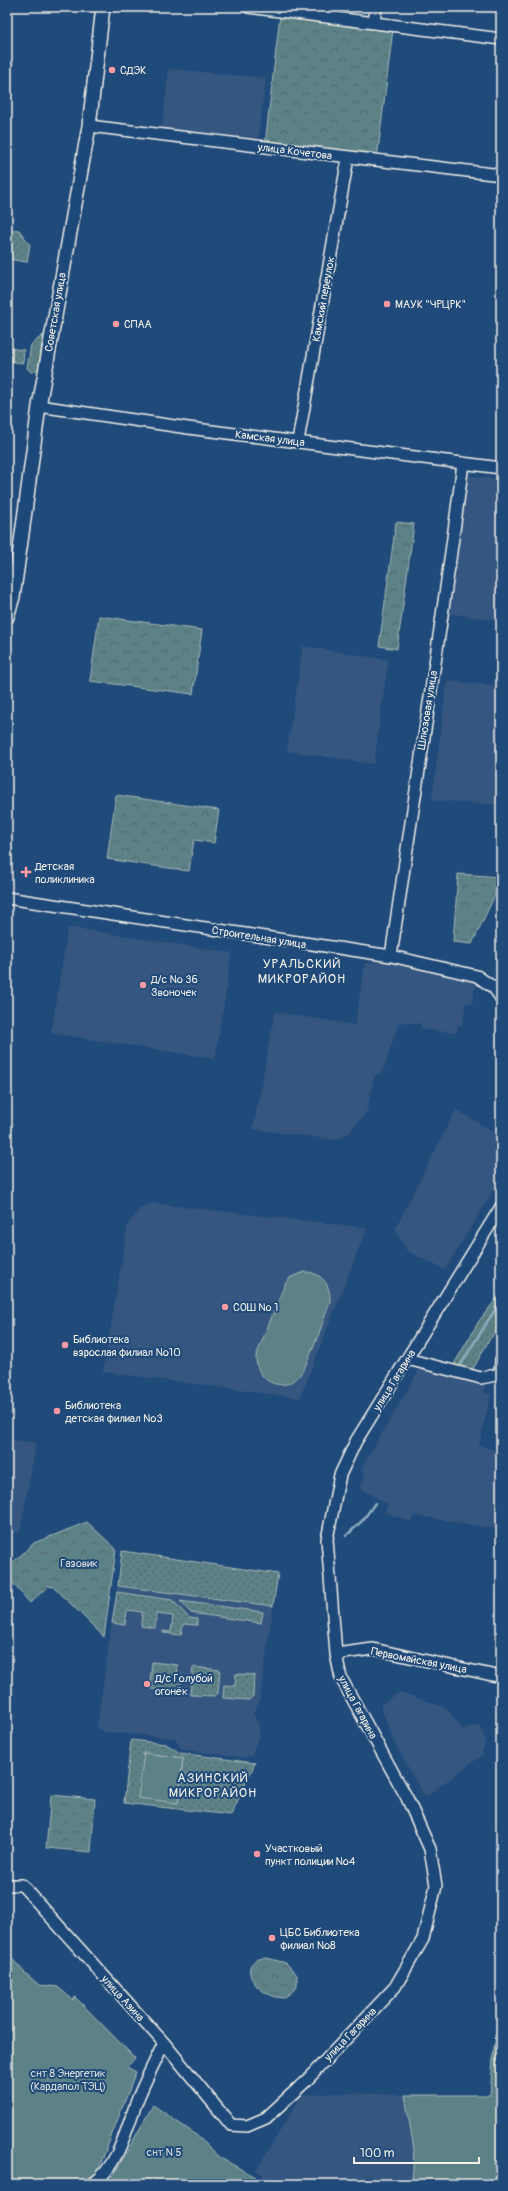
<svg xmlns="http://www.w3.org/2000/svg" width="508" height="2191" font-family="Pangolin,sans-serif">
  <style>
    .built { fill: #365680 }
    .grass { fill: url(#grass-dots); stroke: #a8b9b7; fill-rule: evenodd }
    .park { fill: url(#park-crowns); stroke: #a8b9b7 }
    .garden { fill: #5b8186; stroke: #a8b9b7 }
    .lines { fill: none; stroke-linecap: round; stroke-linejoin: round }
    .stream { stroke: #8cacbd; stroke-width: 2.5 }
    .minor-casing { stroke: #f4f1e8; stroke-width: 14 }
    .major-casing { stroke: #f4f1e8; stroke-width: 16 }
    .minor { stroke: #1f4a7a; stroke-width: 11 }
    .major { stroke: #1f4a7a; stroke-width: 13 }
    .poi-dot { fill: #ff9aa2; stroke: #1f4a7a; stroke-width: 1.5 }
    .labels { text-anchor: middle; stroke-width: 4; stroke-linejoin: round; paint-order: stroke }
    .poi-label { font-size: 11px; fill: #f4f1e8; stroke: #1f4a7a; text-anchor: start }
    .street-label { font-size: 11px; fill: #f4f1e8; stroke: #1f4a7a }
    .park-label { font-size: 11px; fill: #dde0d9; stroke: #1f4a7a }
    .quarter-label { font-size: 13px; letter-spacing: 1px; fill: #f4f1e8; stroke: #1f4a7a }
  </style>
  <defs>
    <pattern id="grass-dots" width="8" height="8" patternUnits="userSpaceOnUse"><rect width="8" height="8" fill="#5b8186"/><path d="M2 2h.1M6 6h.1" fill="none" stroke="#536769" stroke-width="1.8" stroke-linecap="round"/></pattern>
    <pattern id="park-crowns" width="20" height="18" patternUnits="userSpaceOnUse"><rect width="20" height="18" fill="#5b8186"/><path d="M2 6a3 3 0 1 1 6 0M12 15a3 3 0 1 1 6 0" fill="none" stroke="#536769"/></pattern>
  </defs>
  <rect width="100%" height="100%" fill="#1f4a7a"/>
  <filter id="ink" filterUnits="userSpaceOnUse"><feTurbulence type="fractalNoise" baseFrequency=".025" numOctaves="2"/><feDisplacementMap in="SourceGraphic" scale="8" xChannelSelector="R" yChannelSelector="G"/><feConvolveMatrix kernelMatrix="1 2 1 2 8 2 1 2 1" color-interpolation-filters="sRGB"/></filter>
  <g filter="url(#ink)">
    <path class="built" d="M169 69 266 78 258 139 162 128Z
      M466 475 501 480V621L447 613Z
      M303 646 388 660 374 764 287 751Z
      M447 681 501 686V805L432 800Z
      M68 927 232 953 215 1059 51 1033Z
      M392 961 477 978 472 1004 466 1003 462 1025H458L457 1033 421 1029V1024L399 1022 384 1069H382L380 1075 375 1074 367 1111 350 1132 336 1140 253 1129 275 1012 355 1025 365 963Z
      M456 1109 501 1137V1178L445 1270 407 1251 395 1229Z
      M151 1203 367 1228 300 1398 103 1372 128 1224 140 1209Z
      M422 1365 485 1383 484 1392 491 1394 479 1445 501 1453V1530L414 1515 411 1522 384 1512 388 1505 359 1487 365 1478 361 1469Z
      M7 1439 36 1443 20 1533 7 1532Z
      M122 1551 278 1574 259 1703 253 1713 259 1726V1734L252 1755 244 1758 182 1749 175 1738 104 1732 97 1727Z
      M400 1692 447 1708 462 1729 480 1725 486 1742 482 1751 484 1754 425 1797 394 1742 380 1705Z
      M341 2093 405 2095 414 2150 412 2184H261L263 2174 256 2170 302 2095Z"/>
    <path class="grass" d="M7 229 19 230 30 245 27 262 7 259Z
      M43 335 39 367 34 372H31L27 368 31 345Z
      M7 348 24 350 23 363 7 361Z
      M501 1293V1326L489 1340 468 1378 449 1373 479 1321Z
      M122 1551 278 1574 273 1606 118 1586Z
      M117 1592 172 1600 189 1618 197 1619V1625L183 1624 181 1635 163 1633V1631L171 1632 173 1616 156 1614 155 1628 141 1626 142 1612 127 1610 125 1625 112 1623Z
      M180 1601 263 1612 261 1623 191 1613Z
      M152 1662 178 1665 177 1674 182 1675 180 1692 151 1689 150 1684Z
      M193 1667 220 1670 218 1693 215 1696 190 1695Z
      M236 1674 254 1675 253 1696 249 1700 223 1698 224 1685 235 1686Z
      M131 1740 166 1744 180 1753 255 1763 231 1815 124 1803ZM144 1753 183 1758 178 1802Z"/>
    <path class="park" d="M280 15 393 29 377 159 265 145Z
      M7 61H13L9 92H7Z
      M396 522 414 524 397 649 379 646Z
      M99 616 202 630 193 694 90 681Z
      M116 795 219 810 214 843 194 840 189 871 107 859Z
      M458 874 501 877V882L472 944 453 942Z
      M87 1522 116 1549 104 1637 54 1587 48 1586 30 1603 7 1577V1568L34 1543Z
      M51 1795 95 1799 91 1852 46 1848Z
      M267 1958 286 1963 297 1975V1987L285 1998C251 1997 235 1958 267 1958Z"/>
    <path class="garden" d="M305 1272C321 1272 331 1285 330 1301 325 1317 308 1367 298 1377 290 1386 276 1387 267 1380 259 1374 256 1366 256 1356L285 1284 291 1277Z
      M144 1753 183 1758 178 1803 138 1798Z
      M7 1953 24 1972 39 1985 58 1987 73 2000 75 1997 135 2058 127 2067 136 2072 97 2173 77 2184H7Z
      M501 2018V2184H412L414 2150 405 2095H490L494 2047Z
      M153 2105 195 2134 222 2159 256 2177 254 2184H109Z"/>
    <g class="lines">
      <path class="stream" d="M461 1364 501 1300
        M346 1536 363 1520 375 1503"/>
      <g class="minor-casing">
        <path id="minor" d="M248 7 501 39
          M374 23 376 7
          M89 126 501 175
          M39 406 188 428 501 468
          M298 441 348 158
          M7 898 391 956 477 976 494 988 501 998
          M391 956C415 792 442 628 463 463
          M407 1359 481 1378 501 1374
          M500 1375 501 1360
          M336 1654 373 1649 501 1677
          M7 1885H22L164 2043 231 2125 247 2126 266 2118 306 2081 395 1987 423 1939 436 1886 430 1849 407 1798 341 1678 336 1654 327 1539 340 1475 356 1441 501 1207
          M93 2184C119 2165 127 2127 138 2098 146 2079 155 2061 164 2043"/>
      </g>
      <g class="major-casing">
        <path id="major" d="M7 617 13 597 22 534 39 406 89 126 103 7"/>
      </g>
      <use href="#minor" class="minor"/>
      <use href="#major" class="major"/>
    </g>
  </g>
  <g class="poi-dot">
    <circle cx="112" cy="70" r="4"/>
    <circle cx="387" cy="304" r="4"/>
    <circle cx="116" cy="324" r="4"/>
    <path d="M24 866h4v4h4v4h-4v4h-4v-4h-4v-4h4z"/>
    <circle cx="143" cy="985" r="4"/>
    <circle cx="225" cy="1307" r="4"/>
    <circle cx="65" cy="1345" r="4"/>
    <circle cx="57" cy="1411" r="4"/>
    <circle cx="147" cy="1684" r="4"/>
    <circle cx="257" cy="1854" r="4"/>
    <circle cx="272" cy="1938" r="4"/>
  </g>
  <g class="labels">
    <g class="poi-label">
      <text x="120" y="74">СДЭК</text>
      <text x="395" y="308">МАУК "ЧРЦРК"</text>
      <text x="124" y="328">СПАА</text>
      <text x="35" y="870">Детская<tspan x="35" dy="13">поликлиника</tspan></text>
      <text x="151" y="983">Д/с № 36<tspan x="151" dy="13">Звоночек</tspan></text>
      <text x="233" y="1311">СОШ № 1</text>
      <text x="73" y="1343">Библиотека<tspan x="73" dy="13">взрослая филиал №10</tspan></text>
      <text x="65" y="1409">Библиотека<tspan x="65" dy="13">детская филиал №3</tspan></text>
      <text x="155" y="1682">Д/с Голубой<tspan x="155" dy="13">огонёк</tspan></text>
      <text x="265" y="1852">Участковый<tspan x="265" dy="13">пункт полиции №4</tspan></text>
      <text x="280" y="1936">ЦБС Библиотека<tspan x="280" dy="13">филиал №8</tspan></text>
    </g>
    <g class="street-label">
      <text transform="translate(295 151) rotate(7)" y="4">улица Кочетова</text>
      <text transform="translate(323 299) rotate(-80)" y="4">Камский переулок</text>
      <text transform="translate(55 312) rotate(-80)" y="4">Советская улица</text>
      <text transform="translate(270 438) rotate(7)" y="4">Камская улица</text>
      <text transform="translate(427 710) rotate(-81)" y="4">Шлюзовая улица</text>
      <text transform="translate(259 937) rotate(9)" y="4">Строительная улица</text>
      <text transform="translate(394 1380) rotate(-58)" y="4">улица Гагарина</text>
      <text transform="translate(419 1660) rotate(11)" y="4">Первомайская улица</text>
      <text transform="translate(358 1707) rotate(62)" y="4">улица Гагарина</text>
      <text transform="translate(123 1998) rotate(48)" y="4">улица Азина</text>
      <text transform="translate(350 2034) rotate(-46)" y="4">улица Гагарина</text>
    </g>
    <g class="park-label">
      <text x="79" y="1567">Газовик</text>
      <text x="68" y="2077">снт 8 Энергетик<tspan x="68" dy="13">(Кардапол ТЭЦ)</tspan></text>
      <text x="164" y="2156">снт N 5</text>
    </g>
    <g class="quarter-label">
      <text x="302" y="968">УРАЛЬСКИЙ<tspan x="302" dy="15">МИКРОРАЙОН</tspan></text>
      <text x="213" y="1782">АЗИНСКИЙ<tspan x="213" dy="15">МИКРОРАЙОН</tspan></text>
    </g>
  </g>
  <rect width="508" height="2191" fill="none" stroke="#1f4a7a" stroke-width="24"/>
  <rect x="12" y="12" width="484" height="2167" fill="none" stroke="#f4f1e8" stroke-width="1.5" filter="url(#ink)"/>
  <path d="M354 2157v6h125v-6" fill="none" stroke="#f4f1e8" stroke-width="2"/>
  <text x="360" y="2157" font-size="12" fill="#f4f1e8" stroke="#1f4a7a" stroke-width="3" paint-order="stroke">100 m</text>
</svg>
